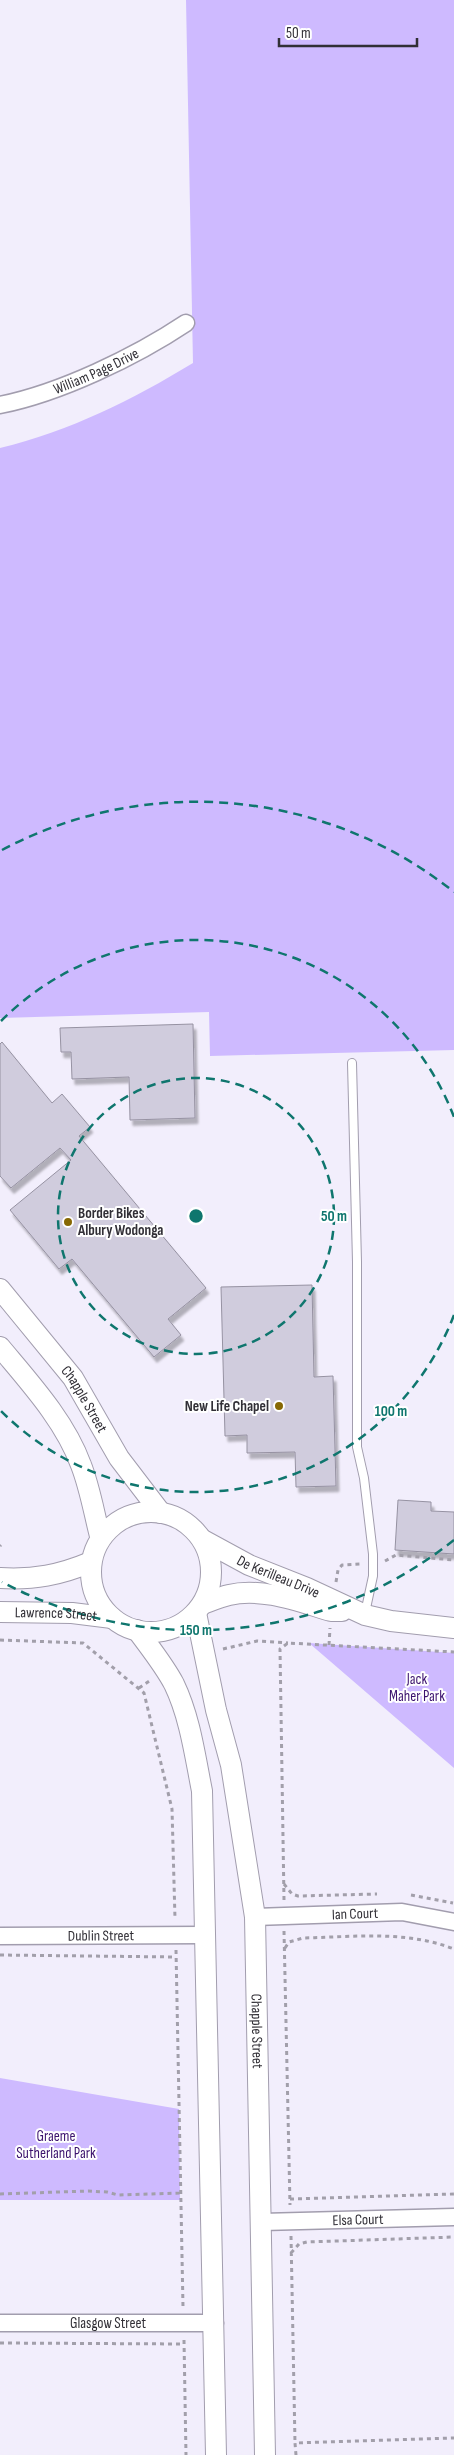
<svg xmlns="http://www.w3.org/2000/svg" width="454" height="2455" font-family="'Sofia Sans Condensed',sans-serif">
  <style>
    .green { fill: #cebaff }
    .building { fill: #d0ccdd; stroke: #9692a2; filter: url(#shadow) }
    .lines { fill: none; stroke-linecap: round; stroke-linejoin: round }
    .service-casing { stroke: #a29dae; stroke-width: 10 }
    .minor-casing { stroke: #a29dae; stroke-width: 19 }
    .tertiary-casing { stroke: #a29dae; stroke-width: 22 }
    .path { stroke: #a29faa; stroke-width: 3; stroke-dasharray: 4 4; stroke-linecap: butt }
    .service { stroke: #fff; stroke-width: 8 }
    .minor { stroke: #fff; stroke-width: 16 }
    .tertiary { stroke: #fff; stroke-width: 20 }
    .ring { fill: none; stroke: #0f766e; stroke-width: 2.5; stroke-dasharray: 9 6 }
    .poi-dot { fill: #876803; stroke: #fff; stroke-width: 2 }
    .labels { text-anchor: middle; stroke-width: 4; stroke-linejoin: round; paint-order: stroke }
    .street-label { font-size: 15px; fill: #312f36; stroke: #fff }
    .poi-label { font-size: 15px; font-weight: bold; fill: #312f36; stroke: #fff; text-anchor: start }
    .park-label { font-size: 15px; fill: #3c136e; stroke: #fff }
    .centre { fill: #0f766e; stroke: #fff; stroke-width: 2.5 }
    .ring-label { font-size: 15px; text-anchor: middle; font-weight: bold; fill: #0f766e; stroke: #fff; stroke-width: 4; stroke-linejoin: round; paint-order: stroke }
  </style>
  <defs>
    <filter id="shadow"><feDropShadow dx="3" dy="5.5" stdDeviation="1" flood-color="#0004"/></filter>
  </defs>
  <rect width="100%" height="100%" fill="#f2eefc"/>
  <path class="green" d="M186 0H454V1050L210 1056 209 1012 0 1018V448C70 431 132 400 193 363Z
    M309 1643 454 1653V1768Z
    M0 2078 179 2109 180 2200H0Z"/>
  <path class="building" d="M193 1024 195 1118 130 1120 129 1077 72 1079 71 1052H61L60 1028Z
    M2 1042 52 1103 62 1094 90 1127 79 1136 206 1288 168 1319 181 1335 154 1357 72 1259 59 1269 10 1210 71 1160 60 1148 11 1188 0 1176V1044Z
    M312 1285 314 1377 333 1376 336 1486 296 1487 295 1452 247 1453V1435L225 1436 221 1287Z
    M398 1500 431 1502V1511L454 1512V1554L395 1550Z"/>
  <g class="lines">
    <g class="service-casing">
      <path id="service" d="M352 1063 357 1262V1447L364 1478 373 1554V1576L365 1613"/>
    </g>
    <g class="minor-casing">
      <g id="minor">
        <path id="s1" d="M0 405C60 393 135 357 186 323"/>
        <path id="s2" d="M255 1917 402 1912 454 1922"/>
        <path id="s3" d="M0 1936 204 1935"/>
        <path id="s4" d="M262 2222 454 2217"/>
        <path id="s5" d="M0 2323H215"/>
      </g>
    </g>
    <g class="tertiary-casing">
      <g id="tertiary">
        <path id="s6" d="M0 1289 73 1378 119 1458 161 1513"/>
        <path d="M0 1347C30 1383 65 1421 81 1465 90 1488 94 1513 100 1536"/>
        <circle cx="151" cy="1572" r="60"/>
        <path id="s7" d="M203 1540 249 1565 307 1588 365 1615 391 1621 454 1628"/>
        <path d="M0 1578C34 1580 60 1575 91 1562"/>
        <path d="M203 1604C211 1601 220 1597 229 1595 262 1587 300 1602 331 1611H342"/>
        <path id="s8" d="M0 1612 72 1613 112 1618"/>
        <path id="s9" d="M196 1613 216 1710 231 1765 255 1917 265 2455"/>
        <path d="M137 1630C150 1648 164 1665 174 1684 190 1717 195 1756 202 1791L216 2455"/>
      </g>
    </g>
    <path class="path" d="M0 1546 1 1545
      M385 1561 396 1555 454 1560
      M336 1582 338 1570 342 1565 361 1564
      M0 1640 83 1643 144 1693 172 1809 175 1919
      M329 1645 330 1628
      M223 1649 257 1641 288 1643
      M139 1688 151 1680
      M284 1884 292 1894 298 1896 377 1894
      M411 1895 453 1903
      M284 1900 280 1649 288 1643 454 1652
      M284 1931 290 2205
      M285 1948 289 1942 303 1938C354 1937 405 1930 454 1949
      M176 1950 183 2307
      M0 1955 176 1957
      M0 2194 88 2191 107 2192 118 2195 181 2193
      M290 2199 454 2194
      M291 2236 295 2443
      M291 2253 299 2244 307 2242 454 2237
      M184 2340 186 2455
      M0 2343 184 2344
      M296 2455 295 2443 454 2438"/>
    <use href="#service" class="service"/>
    <use href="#minor" class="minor"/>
    <use href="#tertiary" class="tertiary"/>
  </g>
  <g class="ring">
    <circle cx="196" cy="1216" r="138"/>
    <path d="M454 1315A276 276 0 0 1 1 1411M1 1021A276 276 0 0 1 454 1117"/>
    <path d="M454 1540A414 414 0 0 1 2 1582M2 850A414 414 0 0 1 454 892"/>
  </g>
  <g class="poi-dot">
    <circle cx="68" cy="1222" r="5"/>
    <circle cx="279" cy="1406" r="5"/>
  </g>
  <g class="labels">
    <g class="street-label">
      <text dy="5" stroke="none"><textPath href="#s1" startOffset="102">William Page Drive</textPath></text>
      <text dy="5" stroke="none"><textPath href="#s6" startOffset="139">Chapple Street</textPath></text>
      <text dy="5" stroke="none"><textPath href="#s7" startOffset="84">De Kerilleau Drive</textPath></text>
      <text dy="5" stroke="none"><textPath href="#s8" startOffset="56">Lawrence Street</textPath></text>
      <text dy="5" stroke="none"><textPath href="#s2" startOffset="100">Ian Court</textPath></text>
      <text dy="5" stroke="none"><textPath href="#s3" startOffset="101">Dublin Street</textPath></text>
      <text dy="5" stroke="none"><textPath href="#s9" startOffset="424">Chapple Street</textPath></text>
      <text dy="5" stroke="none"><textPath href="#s4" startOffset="96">Elsa Court</textPath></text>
      <text dy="5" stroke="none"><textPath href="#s5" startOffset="108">Glasgow Street</textPath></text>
    </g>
    <g class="poi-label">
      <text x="78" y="1218">Border Bikes<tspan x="78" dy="17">Albury Wodonga</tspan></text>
      <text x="269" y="1411" text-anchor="end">New Life Chapel</text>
    </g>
    <g class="park-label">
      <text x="417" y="1684">Jack<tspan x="417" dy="17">Maher Park</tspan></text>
      <text x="56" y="2141">Graeme<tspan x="56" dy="17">Sutherland Park</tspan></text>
    </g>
  </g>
  <circle cx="196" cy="1216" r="8" class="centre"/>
  <g class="ring-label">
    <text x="334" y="1221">50 m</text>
    <text x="391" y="1416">100 m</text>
    <text x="196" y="1635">150 m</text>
  </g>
  <path d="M279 38v8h138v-8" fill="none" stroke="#312f36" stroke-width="2.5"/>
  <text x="286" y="38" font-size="15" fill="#312f36" stroke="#ffffff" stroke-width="4" paint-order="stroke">50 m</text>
</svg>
